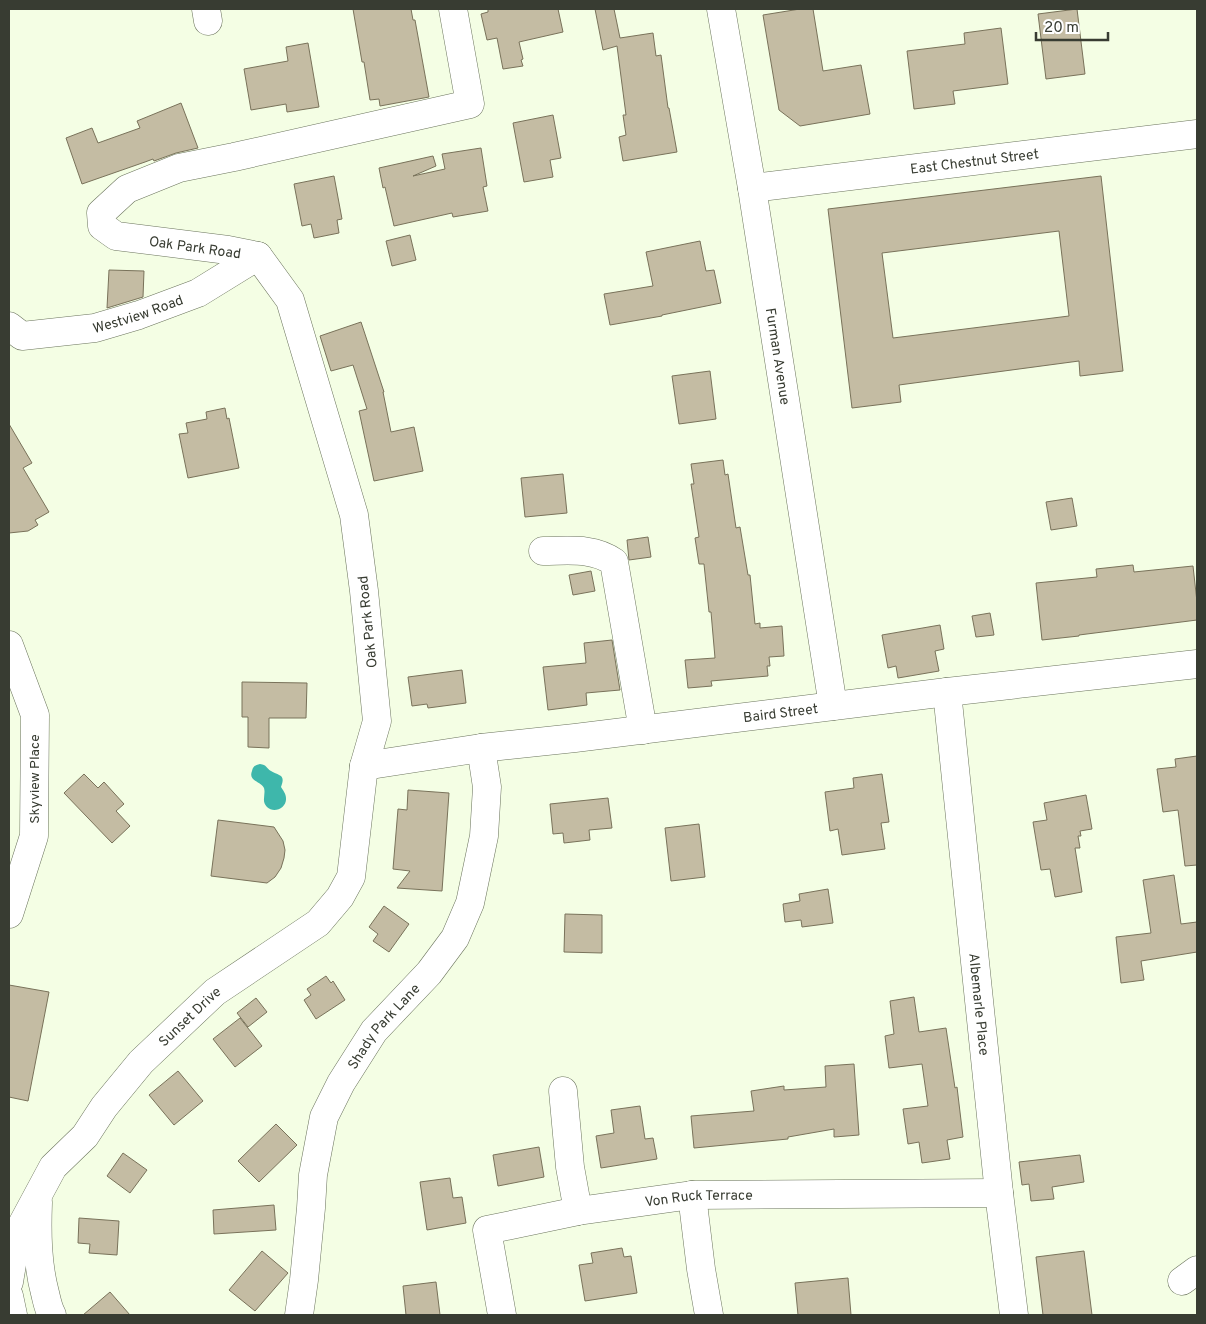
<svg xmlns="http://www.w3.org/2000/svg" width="1206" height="1324" font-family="Overpass,sans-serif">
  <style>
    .water { fill: #3eb7ab }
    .building { fill: #c4bca3; stroke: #79725a; fill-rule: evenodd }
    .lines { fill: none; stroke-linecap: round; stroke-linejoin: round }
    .minor-casing { stroke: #6b745d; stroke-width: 29 }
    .minor { stroke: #fff; stroke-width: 28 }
    .labels { text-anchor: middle; stroke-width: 4.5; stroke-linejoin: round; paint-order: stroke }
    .street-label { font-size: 14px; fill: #383c32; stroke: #fff }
  </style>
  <rect width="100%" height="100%" fill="#f4fee4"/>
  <path class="water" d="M260 764C267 765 266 768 271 771 279 776 286 774 281 787 283 790 286 794 286 798 287 808 274 814 267 807 261 801 266 795 264 788 260 781 248 781 252 771 253 766 256 765 260 764Z"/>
  <path class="building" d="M353 9H411L413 20H415L429 97 380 106 379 99 370 100 364 62H362Z
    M488 9H558L563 32 519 42 523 59 521 60 523 66 503 69 497 38 487 40 481 14 488 12Z
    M595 9H614L620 38 653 33 656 56 661 55 668 108H669L677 152 623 161 619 137 626 135 623 115H626L617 46 603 50Z
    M800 9H813L823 71 861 65 870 114 800 126 779 110 763 15Z
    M1077 9 1085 74 1046 79 1038 14Z
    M1001 28 1008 84 953 91 955 104 914 109 907 51 965 44 964 33Z
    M308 43 319 107 287 112 286 104 251 110 244 69 288 61 286 47Z
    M181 103 198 148 176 153 154 161 153 159 145 162 82 184 66 138 92 128 98 143 140 128 137 121Z
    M553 115 561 158 550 160 553 177 524 182 513 123Z
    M481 148 487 186 483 187 488 211 453 217 452 213 394 226 385 187 383 188 379 168 433 156 436 166 413 176 445 169 442 154Z
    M334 176 342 219 337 220 339 233 314 238 311 224 302 226 294 184Z
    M1101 176 1123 371 1080 376 1079 361 899 385 901 402 852 408 828 209ZM1059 231 1069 316 893 338 882 253Z
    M410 235 416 260 392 266 386 241Z
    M700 241 706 271 714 270 721 303 662 315V316L610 325 604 294 653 286 646 252Z
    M109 270 144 271 143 297 107 308Z
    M361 322 384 392H383L391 432 414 427 423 471 374 481 359 411 367 409 353 365 331 371 320 336Z
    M710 371 716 419 679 424 672 376Z
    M225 408 227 419 229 418 239 468 188 478 179 434 188 433 186 423 207 419 206 412Z
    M9 424 32 463 23 468 49 512 35 520 38 525 28 531 9 533Z
    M723 460 725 475 728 474 736 528 740 527 748 575H750L755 624 760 623V628L782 626 784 656 769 657 770 666H767L768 676 711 681 712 686 688 688 685 660 715 658 711 612H709L704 564H699L695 538 699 537 691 484H694L691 464Z
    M563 474 567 513 525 517 521 478Z
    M1072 498 1077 526 1051 530 1046 502Z
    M648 537 651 557 629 560 627 540Z
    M1133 565 1134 572 1193 566 1197 602V620L1079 635V636L1042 640 1036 583 1097 577 1096 569Z
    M591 571 595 591 573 595 569 575Z
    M990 613 994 635 976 637 972 616Z
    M940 625 944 649 935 651 939 671 898 678 896 666 888 668 882 635Z
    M612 640 620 690 586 693 587 705 548 710 543 667 586 663 584 643Z
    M462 670 466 703 428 708 427 704 412 706 408 677Z
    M242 682 307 683 306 718H269V748L248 747V717H242Z
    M1197 756V865L1185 866 1178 810 1163 812 1157 769 1176 767 1175 759Z
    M84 774 98 788 104 782 124 804 116 811 130 826 112 843 64 793Z
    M882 774 889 822 881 823 885 849 842 855 838 829 830 831 825 792 854 788 853 778Z
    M408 790 449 793 442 891 397 888 410 871 393 869 398 809 407 810Z
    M1086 795 1092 829 1080 831 1081 836H1078L1080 848H1075L1082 892 1055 897 1050 869 1041 870 1033 822 1047 820 1044 803Z
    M608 798 612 828 589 830 590 840 564 843 563 833 553 834 550 804Z
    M218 820 274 827 283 841 285 850 284 858 281 868 275 877 267 883 211 876Z
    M699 824 705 877 671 881 665 828Z
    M1174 875 1181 924 1197 922V952L1141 961 1144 980 1121 983 1116 937 1151 933 1143 880Z
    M828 889 833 923 802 927 801 920 785 922 783 904 800 901 799 894Z
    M384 906 409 924 389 952 373 941 378 934 369 927Z
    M565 914 602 915V953L564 952Z
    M326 976 331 983 333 981 345 1000 316 1019 304 1000 311 995 307 989Z
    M9 985 49 992 28 1101 9 1097Z
    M914 997 919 1032 946 1028 955 1088 957 1087 963 1137 947 1140 950 1159 922 1163 919 1142 908 1144 903 1109 928 1106 922 1064 889 1068 885 1036 894 1034 890 1001Z
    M256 998 267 1012 248 1027 237 1013Z
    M240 1018 262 1046 235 1067 213 1039Z
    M854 1064 859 1135 834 1137V1129L788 1137V1139L694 1148 691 1116 754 1111 751 1091 784 1086V1090L826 1087 825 1066Z
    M178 1071 203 1101 174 1125 149 1095Z
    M640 1106 645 1139 653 1138 657 1159 601 1168 596 1136 614 1133 611 1110Z
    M276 1124 297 1145 259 1182 238 1161Z
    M539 1147 544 1177 498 1186 493 1155Z
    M123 1153 147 1170 130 1193 107 1176Z
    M1080 1155 1084 1182 1052 1187 1054 1199 1031 1201 1029 1184 1022 1185 1019 1162Z
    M450 1178 453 1198 462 1197 466 1223 427 1230 420 1182Z
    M274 1205 276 1230 214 1234 213 1210Z
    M79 1218 119 1221 117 1255 89 1253 90 1244 78 1243Z
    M622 1248 624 1257 631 1256 637 1293 585 1301 579 1265 593 1263 591 1253Z
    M262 1251 288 1273 255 1311 229 1290Z
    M1084 1251 1092 1315H1043L1036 1257Z
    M848 1278 851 1315H798L795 1283Z
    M436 1282 440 1315H406L403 1286Z
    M110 1292 130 1315H83Z"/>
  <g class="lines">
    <g class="minor-casing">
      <g id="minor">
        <path d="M206 9 208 21"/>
        <path id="s1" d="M721 9 752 188 833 706"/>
        <path id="s2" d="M752 188 1197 134"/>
        <path id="s3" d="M9 326 22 336 95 328 139 315 198 293 258 256"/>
        <path d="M543 551C568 551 593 547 614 562L643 730"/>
        <path d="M9 645 35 715 34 836 9 914"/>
        <path id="s4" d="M947 692 999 1193 1014 1315"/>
        <path id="s5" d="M364 766 481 748 575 738 947 692 1197 664"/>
        <path d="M563 1091 570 1167 578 1211"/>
        <path d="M692 1195 701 1269 709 1315"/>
        <path d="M38 1202C37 1232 37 1263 45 1293 47 1301 48 1308 52 1315"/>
        <path d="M1182 1281 1197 1270"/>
        <path id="s6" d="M9 1282 17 1234 53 1167 85 1136 104 1107 141 1062 215 992 318 923 340 897 351 877 364 766 377 721 364 591 354 515 290 300 258 256 228 250 116 236 102 226 101 213 127 189 179 168 234 157 470 104 453 9"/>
        <path d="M9 1296 13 1315"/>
        <path id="s7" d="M299 1315 304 1280 311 1208 313 1175 324 1117 341 1083 374 1031 429 973 455 938 470 903 484 836 487 787 481 748"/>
        <path id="s8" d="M502 1315 487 1230 578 1211 692 1195 999 1193"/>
      </g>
    </g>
    <use href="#minor" class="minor"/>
  </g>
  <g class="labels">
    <g class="street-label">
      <text dy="5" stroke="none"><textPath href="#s2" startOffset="224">East Chestnut Street</textPath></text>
      <text transform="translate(195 247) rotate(8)" y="5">Oak Park Road</text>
      <text dy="5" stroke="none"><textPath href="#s3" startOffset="135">Westview Road</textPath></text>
      <text dy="5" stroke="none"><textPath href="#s1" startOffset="352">Furman Avenue</textPath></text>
      <text transform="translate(367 622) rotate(-96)" y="5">Oak Park Road</text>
      <text dy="5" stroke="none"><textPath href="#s5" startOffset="420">Baird Street</textPath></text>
      <text transform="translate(34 779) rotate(-90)" y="5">Skyview Place</text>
      <text dy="5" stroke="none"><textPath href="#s4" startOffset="314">Albemarle Place</textPath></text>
      <text dy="5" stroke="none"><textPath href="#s6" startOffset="329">Sunset Drive</textPath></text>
      <text dy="5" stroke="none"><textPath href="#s7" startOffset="309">Shady Park Lane</textPath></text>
      <text dy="5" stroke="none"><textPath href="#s8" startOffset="301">Von Ruck Terrace</textPath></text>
    </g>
  </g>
  <rect width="1206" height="1324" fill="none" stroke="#383c32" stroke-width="20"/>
  <path d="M1036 32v8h72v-8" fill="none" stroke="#383c32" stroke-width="2.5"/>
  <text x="1044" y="32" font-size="15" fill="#383c32" stroke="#ffffff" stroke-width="4" paint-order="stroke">20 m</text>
</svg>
